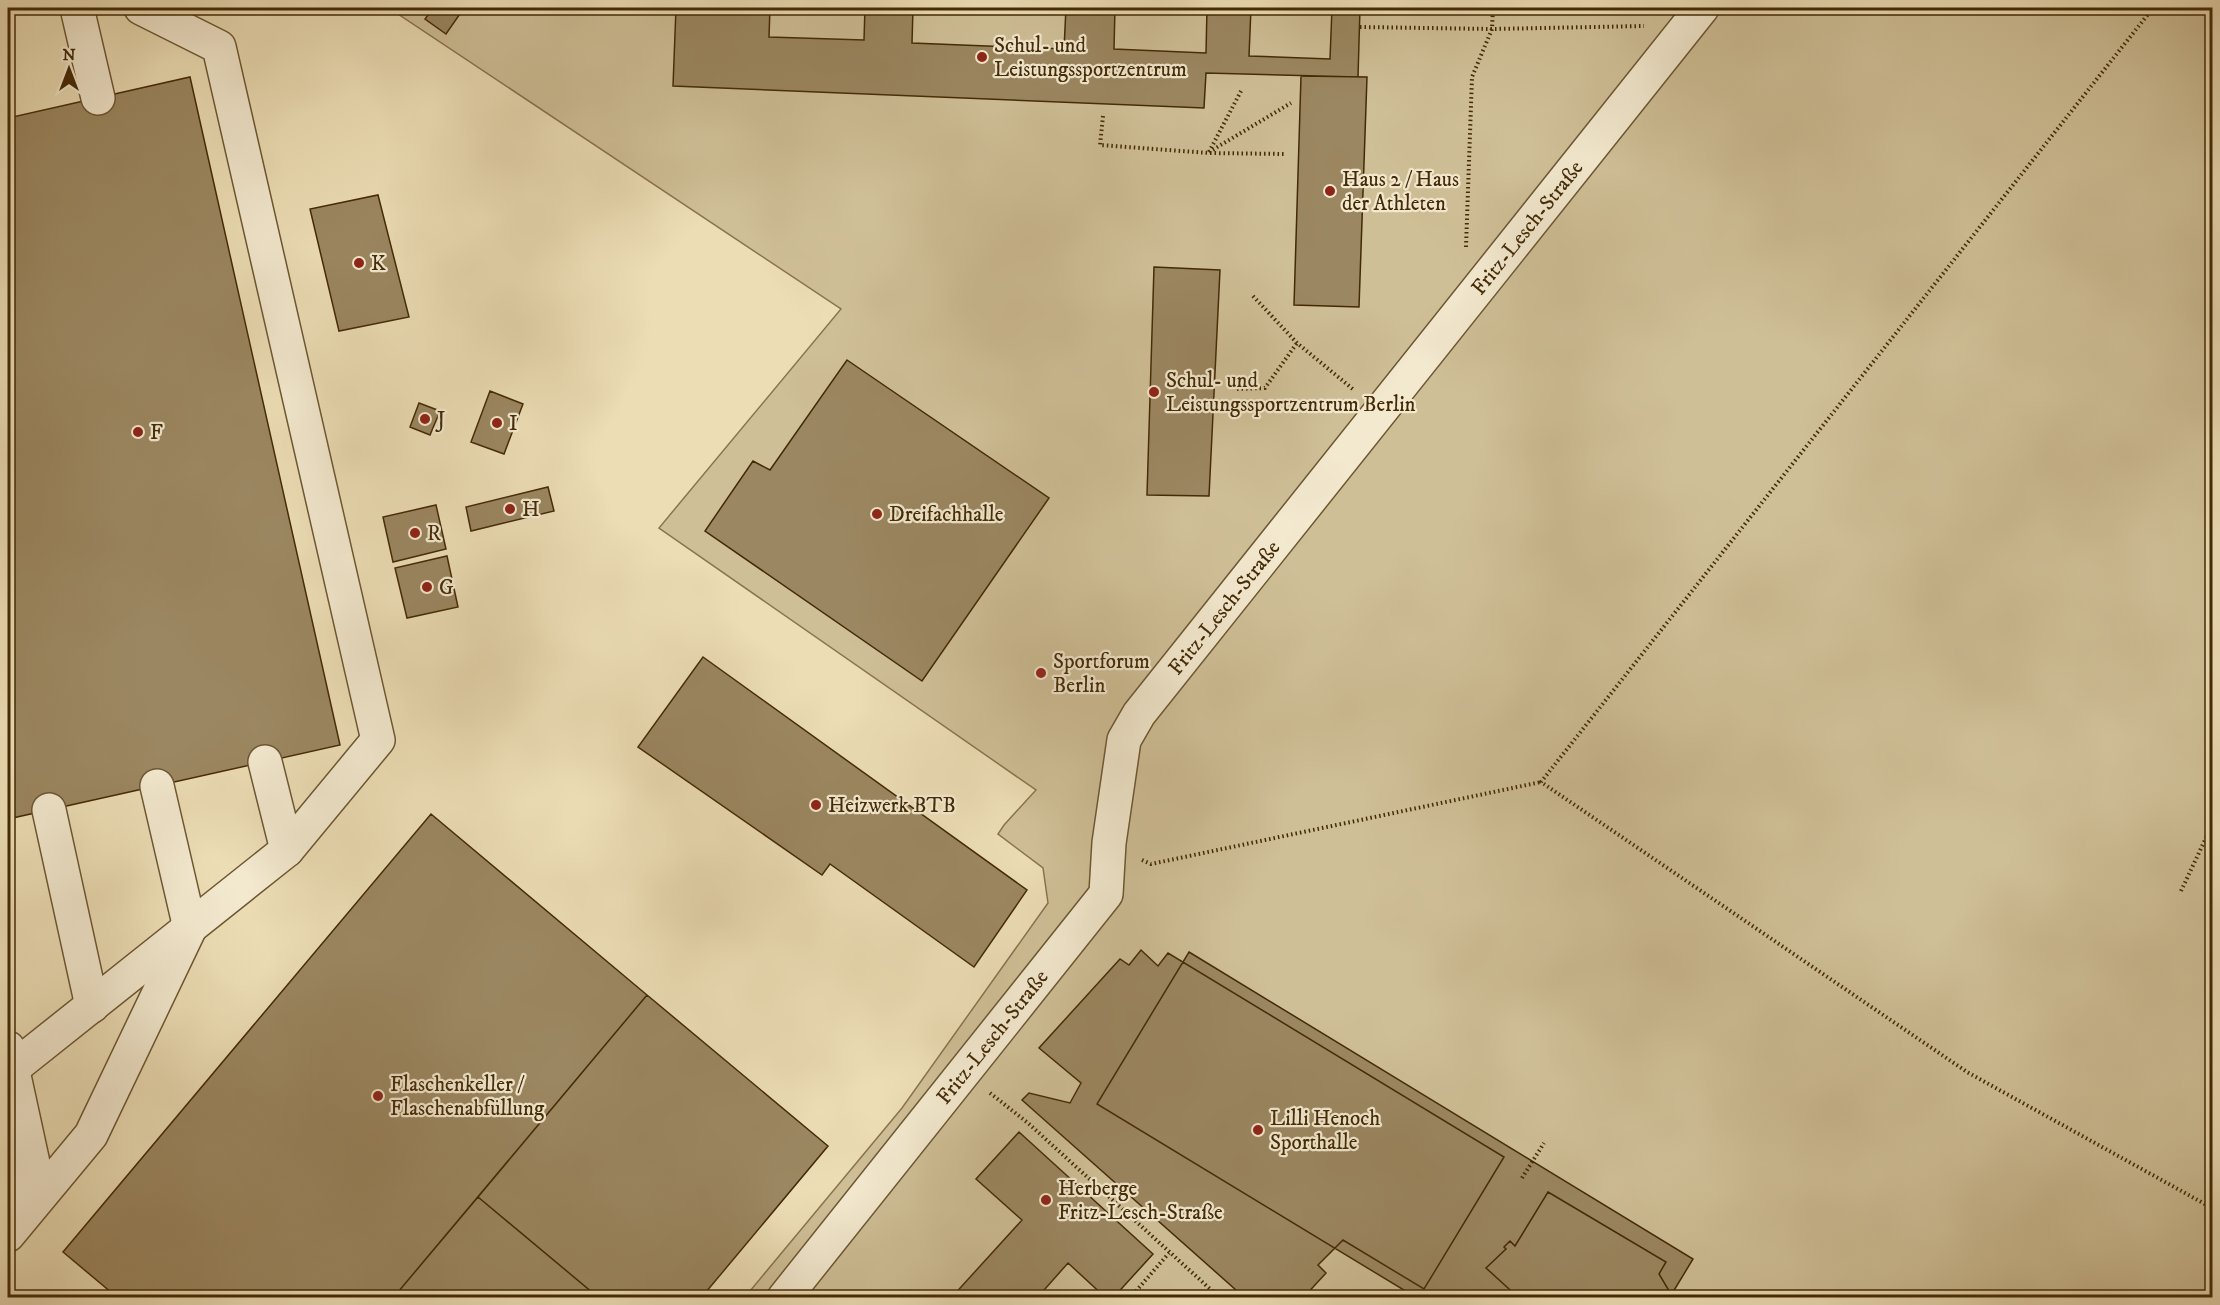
<svg xmlns="http://www.w3.org/2000/svg" width="2220" height="1305" font-family="'IM FELL DW Pica',serif">
  <style>
    .green { fill: #cfbf97; stroke: #89744f; stroke-width: 1.5 }
    .building { fill: #9b8761; stroke: #432a07; stroke-width: 1.5 }
    .lines { fill: none; stroke-linecap: round; stroke-linejoin: round }
    .minor-casing { stroke: #6d5732; stroke-width: 36 }
    .path { stroke: #432a07; stroke-width: 4; stroke-dasharray: 1.5 3; stroke-linecap: butt }
    .minor { stroke: #f3e9cf; stroke-width: 33 }
    .poi-dot { fill: #8f2418; stroke: #f3e9cf; stroke-width: 2 }
    .labels { text-anchor: middle; stroke-width: 4.5; stroke-linejoin: round; paint-order: stroke }
    .poi-label { font-size: 21px; fill: #432a07; stroke: #f3e9cf; text-anchor: start }
    .street-label { font-size: 21px; fill: #432a07; stroke: #f3e9cf }
  </style>
  <rect width="100%" height="100%" fill="#ecddb5"/>
  <filter id="stains"><feTurbulence type="fractalNoise" baseFrequency=".00333" numOctaves="4"/><feColorMatrix values="0 0 0 0 .2 0 0 0 0 .09 0 0 0 0 .02 0 0 0 .5 -.17"/></filter>
  <radialGradient id="worn" r=".72"><stop offset=".6" stop-color="#630" stop-opacity="0"/><stop offset="1" stop-color="#630" stop-opacity=".3"/></radialGradient>
  <path class="green" d="M389 8H2212V1297H745L902 1108 1048 903 1043 868 998 834 1004 825 1036 790 659 528 841 309Z"/>
  <path class="building" d="M433 8H464L446 34 425 19Z
    M676 8H770L769 37 864 40 865 8H913L912 43 1064 49 1066 8H1115L1114 49 1206 53 1207 8H1251L1249 56 1330 59 1332 8H1360L1358 77 1206 73 1204 108 673 86Z
    M1301 76 1367 77 1359 307 1294 305Z
    M190 77 340 745 8 819V118Z
    M378 195 409 317 339 331 310 209Z
    M1154 267 1220 270 1209 496 1147 495Z
    M847 360 1049 498 922 681 705 531 753 461 770 470Z
    M490 391 523 404 504 454 471 442Z
    M419 403 440 411 430 435 410 427Z
    M548 487 554 511 471 531 466 507Z
    M436 505 446 549 393 562 383 517Z
    M447 556 458 607 407 618 395 568Z
    M703 657 1027 890 974 967 830 864 822 875 638 747Z
    M431 814 647 995 393 1298H118L63 1252Z
    M1141 950 1158 966 1168 953 1504 1157 1424 1289 1343 1240 1318 1265 1326 1273 1303 1298H1245L1022 1100 1029 1093 1070 1103 1081 1083 1039 1048 1120 959 1129 965Z
    M1189 952 1693 1259 1670 1297 1417 1298 1097 1104Z
    M647 995 828 1146 701 1298H599L478 1197Z
    M1019 1132 1153 1254 1113 1298H1106L1068 1263 1037 1298H951L1022 1220 976 1179Z
    M1548 1192 1666 1262 1659 1274 1668 1289 1670 1298H1519L1486 1268 1506 1249 1504 1247 1510 1241 1515 1246Z
    M478 1197 599 1298H393Z"/>
  <g class="lines">
    <g class="minor-casing">
      <g id="minor">
        <path d="M77 8 98 98"/>
        <path d="M265 762 287 850"/>
        <path d="M49 810 92 1006"/>
        <path d="M12 1069 287 850 378 740 219 47 141 8"/>
        <path d="M8 1197 33 1163 8 1048"/>
        <path d="M8 1235 91 1135 190 928 157 786"/>
        <path id="s1" d="M784 1298 1106 894 1109 843 1124 740 1139 714 1702 8"/>
      </g>
    </g>
    <path class="path" d="M2153 8 1541 782 1967 1072 2212 1208
      M1360 27 1492 29 1644 26
      M1103 116 1100 145 1209 153 1285 154
      M1209 152 1291 103
      M1209 152 1241 91
      M1466 247 1472 77 1492 29 1493 8
      M1253 296 1297 343 1354 390
      M1237 389 1265 388 1297 343
      M1142 860 1151 864 1541 782
      M2181 891 2212 825
      M990 1093 1028 1123 1220 1298
      M1522 1178 1544 1143
      M1130 1298 1169 1253"/>
    <use href="#minor" class="minor"/>
  </g>
  <g class="poi-dot">
    <circle cx="982" cy="57" r="6"/>
    <circle cx="1330" cy="191" r="6"/>
    <circle cx="359" cy="263" r="6"/>
    <circle cx="1154" cy="392" r="6"/>
    <circle cx="425" cy="419" r="6"/>
    <circle cx="497" cy="423" r="6"/>
    <circle cx="138" cy="432" r="6"/>
    <circle cx="510" cy="509" r="6"/>
    <circle cx="877" cy="514" r="6"/>
    <circle cx="415" cy="533" r="6"/>
    <circle cx="427" cy="587" r="6"/>
    <circle cx="1041" cy="673" r="6"/>
    <circle cx="816" cy="805" r="6"/>
    <circle cx="378" cy="1096" r="6"/>
    <circle cx="1258" cy="1130" r="6"/>
    <circle cx="1046" cy="1200" r="6"/>
  </g>
  <g class="labels">
    <g class="poi-label">
      <text x="994" y="52">Schul- und<tspan x="994" dy="24">Leistungssportzentrum</tspan></text>
      <text x="1342" y="186">Haus 2 / Haus<tspan x="1342" dy="24">der Athleten</tspan></text>
      <text x="371" y="270">K</text>
      <text x="1166" y="387">Schul- und<tspan x="1166" dy="24">Leistungssportzentrum Berlin</tspan></text>
      <text x="437" y="426">J</text>
      <text x="509" y="430">I</text>
      <text x="150" y="439">F</text>
      <text x="522" y="516">H</text>
      <text x="889" y="521">Dreifachhalle</text>
      <text x="427" y="540">R</text>
      <text x="439" y="594">G</text>
      <text x="1053" y="668">Sportforum<tspan x="1053" dy="24">Berlin</tspan></text>
      <text x="828" y="812">Heizwerk BTB</text>
      <text x="390" y="1091">Flaschenkeller /<tspan x="390" dy="24">Flaschenabfüllung</tspan></text>
      <text x="1270" y="1125">Lilli Henoch<tspan x="1270" dy="24">Sporthalle</tspan></text>
      <text x="1058" y="1195">Herberge<tspan x="1058" dy="24">Fritz-Lesch-Straße</tspan></text>
    </g>
    <g class="street-label">
      <text dy="7" stroke="none"><textPath href="#s1" startOffset="1324">Fritz-Lesch-Straße</textPath></text>
      <text dy="7" stroke="none"><textPath href="#s1" startOffset="838">Fritz-Lesch-Straße</textPath></text>
      <text dy="7" stroke="none"><textPath href="#s1" startOffset="334">Fritz-Lesch-Straße</textPath></text>
    </g>
  </g>
  <rect width="2220" height="1305" fill="none" stroke="#ecddb5" stroke-width="30"/>
  <rect x="9" y="9" width="2202" height="1287" fill="none" stroke="#432a07" stroke-width="3"/>
  <rect x="15" y="15" width="2190" height="1275" fill="none" stroke="#432a07" stroke-width="1.5"/>
  <g transform="translate(69 69)" stroke="#f3e9cf" stroke-width="4.5" paint-order="stroke">
  <path d="M0-4.5L10 22L0 15L-10 22Z" fill="#432a07"/>
  <text y="-9" font-size="16" font-weight="bold" text-anchor="middle" fill="#432a07">N</text>
  </g>
  <rect width="100%" height="100%" filter="url(#stains)"/>
  <rect width="100%" height="100%" fill="url(#worn)"/>
</svg>
